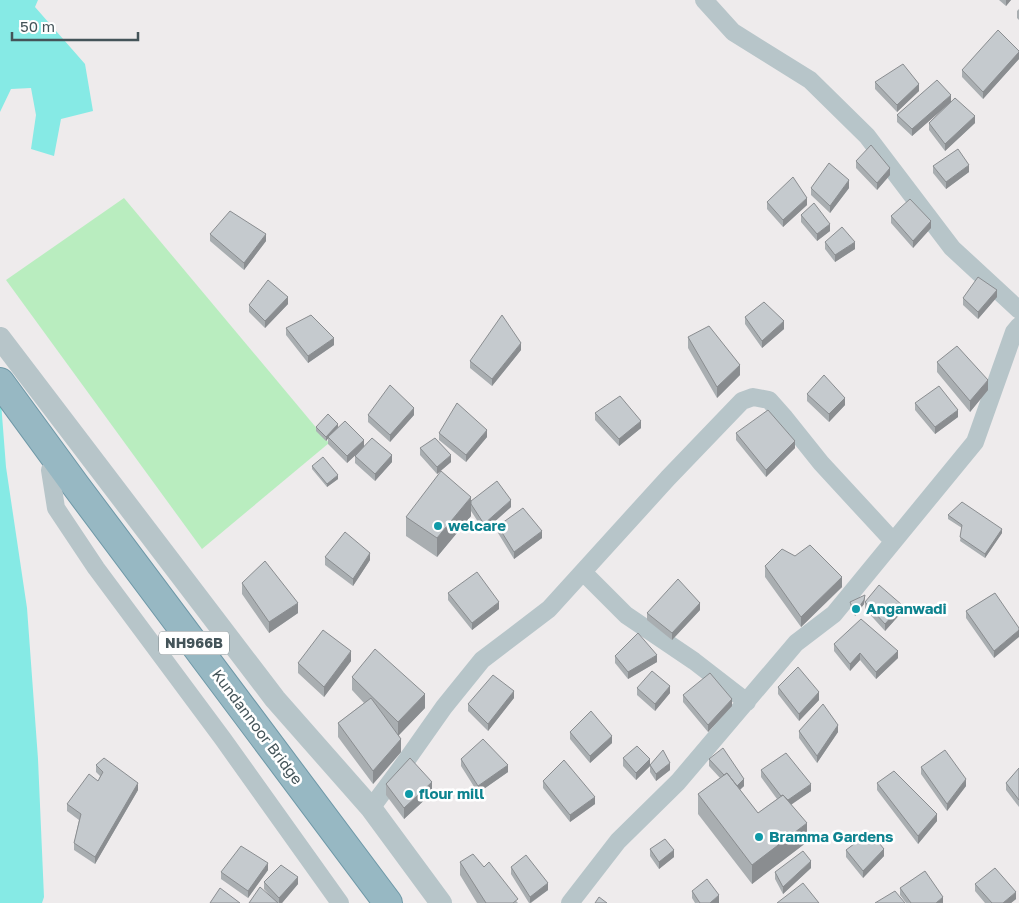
<svg xmlns="http://www.w3.org/2000/svg" width="1019" height="903" font-family="'Golos Text',sans-serif">
  <style>
    .green { fill: #b9edbf }
    .water { fill: #86eae5 }
    .lines { fill: none; stroke-linecap: round; stroke-linejoin: round }
    .trunk-casing { stroke: #6e98a7; stroke-width: 30 }
    .minor { stroke: #b7c5c9; stroke-width: 18 }
    .tertiary { stroke: #b7c5c9; stroke-width: 22 }
    .trunk { stroke: #97b8c3; stroke-width: 28 }
    .wall { fill: #a9aeb1 }
    .shaded-wall { fill: #8a8d90 }
    .building { fill: #c5cace; stroke: #8a8d90 }
    .culture-dot { fill: #0f9aa8; stroke: #fff; stroke-width: 2 }
    .labels { text-anchor: middle; stroke-width: 5; stroke-linejoin: round; paint-order: stroke }
    .shield { fill: #fff; stroke: #7c878b; stroke-width: 1 }
    .shield-label { font-size: 14px; font-weight: bold; fill: #445459 }
    .culture-label { font-size: 15px; font-weight: bold; fill: #0d838f; stroke: #fff; text-anchor: start }
    .street-label { font-size: 15px; fill: #445459; stroke: #fff }
  </style>
  <rect width="100%" height="100%" fill="#eeebec"/>
  <path class="green" d="M124 198 329 443 202 549 6 280Z"/>
  <path class="water" d="M0 0H38L35 7 85 64 93 111 61 119 54 156 31 149 36 115 31 88 11 89 0 112Z
    M0 389 6 467 27 608 38 759 44 897 42 903H0Z"/>
  <g class="lines">
    <g class="trunk-casing">
      <path id="trunk" d="M0 382 76 486 388 903"/>
    </g>
    <path class="minor" d="M704 0 733 32 810 80 867 136 952 248 1019 310
      M50 470 56 508 96 568 223 739 340 903
      M583 572 626 615 694 661 747 702
      M371 808 406 761 444 707 482 660 549 609 668 478 742 401 753 397 769 400 785 418 821 463 893 541
      M570 903 618 841 678 782 796 643 834 614 975 442 1014 332 1019 326"/>
    <path class="tertiary" d="M0 338 275 699 371 808 441 903"/>
    <use href="#trunk" class="trunk"/>
  </g>
  <path class="wall" d="M999 0H1011L1006 6Z
    M1019 9V20L1017 18V11Z
    M1019 51V59L983 99 962 77V70Z
    M875 82 919 91 897 112 875 89Z
    M951 101 975 123 945 151 929 130V123L947 105 912 136 897 122V115Z
    M856 161 890 175 877 190 856 168Z
    M933 166 969 172 946 189 933 173Z
    M811 188H849L830 213 811 195Z
    M767 202 807 205 783 227 767 209Z
    M801 215 830 231 817 241 801 222Z
    M891 216 931 228 913 248 891 223Z
    M210 234 266 241 244 270 210 241Z
    M825 242 855 249 835 262 825 249Z
    M997 297 978 319 963 305V298Z
    M288 304 265 328 249 312V305Z
    M745 317 784 329 762 348 745 324Z
    M286 328 334 345 308 363 286 335Z
    M688 337 740 375 717 398 688 348Z
    M521 350 492 386 470 368V361Z
    M937 362 988 390 970 412 937 372Z
    M807 394 845 405 829 422 807 401Z
    M915 403 958 417 935 434 915 410Z
    M595 413 641 428 619 446 595 420Z
    M368 415H414L390 442 368 422Z
    M316 427H338L364 447 392 462 375 481 355 463V456L363 448 347 463 328 444V438L326 441 316 431Z
    M439 433 487 437 466 462 439 440Z
    M736 433 795 448 766 477 736 440Z
    M420 448 451 462 437 474 420 455Z
    M312 466 338 479 327 487 312 469Z
    M471 501 511 507 484 531 471 511V516L437 557 406 536V517Z
    M948 515 1002 533 985 558 960 541 962 528 948 519Z
    M498 526 542 538 514 559 498 533Z
    M325 557 370 560 353 586 325 565Z
    M765 566 842 587 801 627 765 577Z
    M242 583 298 613 269 633 242 594Z
    M448 593 499 609 472 630 448 600Z
    M995 593 994 658 966 618V611Z
    M865 598 864 604 855 616 850 606V602Z
    M865 602 902 612 885 631 865 609Z
    M700 610 672 640 647 620V613Z
    M834 644 898 658 876 679 860 660 850 671 834 651Z
    M615 656 657 662 628 679 615 663Z
    M351 661 324 697 298 673V663Z
    M352 677 425 708 399 735 401 752 373 784 338 737V723L364 703 352 690Z
    M778 687 819 700 799 721 778 694Z
    M637 688 670 693 655 711 637 695Z
    M683 695 732 706 708 732 683 702Z
    M514 698 488 731 468 711V704Z
    M799 731 838 732 817 763 799 738Z
    M570 732 612 743 590 763 570 739Z
    M623 758 650 765 670 770 656 781 650 772V766L636 780 623 766Z
    M461 759 508 772 478 793 461 766Z
    M709 759 744 786 740 790 758 813 777 799 761 777V770L811 791 791 804 807 842 752 884 698 814V794L720 778 709 766Z
    M96 765 138 790 95 864 74 850V843L79 820 67 811V804L98 781 100 776 96 772Z
    M921 767 966 786 947 811 921 774Z
    M1019 768V807L1006 790V783Z
    M543 781 595 804 570 822 543 788Z
    M877 783 937 821 918 844 877 790Z
    M386 784 432 793 404 819 386 795Z
    M650 849 674 857 659 869 650 856Z
    M846 850 884 856 863 878 846 857Z
    M460 862 484 867 518 903H477L460 875Z
    M511 867 548 890 531 903H529L511 874Z
    M811 868 783 894 775 879V872Z
    M268 870 248 898 221 879V872Z
    M264 882 298 884 282 903H249L273 899 264 889Z
    M975 884 1016 899 1011 903H985L975 891Z
    M900 888 943 903H906L900 895Z
    M692 891 719 902 695 903 692 898Z"/>
  <path class="shaded-wall" d="M1006 0H1011L1006 6Z
    M1019 52V59L983 99V92Z
    M919 84V91L897 112V105Z
    M951 95V102L912 136V129Z
    M975 116V123L945 151V144Z
    M969 165V172L946 189V182Z
    M890 168V175L877 190V183Z
    M849 180V188L830 213V206Z
    M807 198V205L783 227V220Z
    M931 221V228L913 248V241Z
    M830 224V231L817 241V234Z
    M266 234V241L244 270V263Z
    M855 242V249L835 262V255Z
    M997 290V297L978 319V312Z
    M288 297V304L265 328V321Z
    M784 321V329L762 348V341Z
    M334 338V345L308 363V356Z
    M521 343V350L492 386V379Z
    M740 365V375L717 398V387Z
    M988 380V390L970 412V401Z
    M845 398V405L829 422V414Z
    M414 408V415L390 442V435Z
    M958 410V417L935 434V427Z
    M641 421V428L619 446V439Z
    M338 424V427L326 441V437Z
    M487 430V437L466 462V455Z
    M364 440V447L347 463V456Z
    M795 441V448L766 477V470Z
    M392 455V462L375 481V474Z
    M451 455V462L437 474V467Z
    M338 475V479L327 487V484Z
    M471 497V516L437 557V538Z
    M511 500V507L484 531V524Z
    M1002 529V533L985 558V554Z
    M542 531V538L514 559V552Z
    M370 553V560L353 586V579Z
    M842 577V587L801 627V617Z
    M865 595 864 604 855 616V613Z
    M499 602V609L472 630V623Z
    M298 603V613L269 633V622Z
    M700 603V610L672 640V633Z
    M902 605V612L885 631V624Z
    M1019 630V637L994 658V651Z
    M351 651V661L324 697V687Z
    M898 651V658L876 679V672Z
    M860 653V660L850 671V664Z
    M657 655V662L628 679V672Z
    M670 686V693L655 711V704Z
    M514 691V698L488 731V724Z
    M819 692V700L799 721V714Z
    M425 694V708L398 736V722Z
    M732 699V706L708 732V725Z
    M838 725V732L817 763V756Z
    M612 736V743L590 763V756Z
    M401 739V752L373 784V771Z
    M650 759V766L636 780V773Z
    M670 763V770L656 781V774Z
    M508 765V772L478 793V786Z
    M744 779V786L735 794V787Z
    M966 779V786L947 811V804Z
    M432 782V793L404 819V808Z
    M138 783V790L95 864V857Z
    M811 784V791L785 809V802Z
    M595 797V804L570 822V815Z
    M937 814V821L918 844V836Z
    M807 823V842L752 884V865Z
    M884 849V856L863 878V871Z
    M674 850V857L659 869V862Z
    M811 861V868L783 894V887Z
    M268 863V870L248 898V891Z
    M298 877V884L282 903H279V898Z
    M548 883V890L530 903V897Z
    M1016 892V899L1011 903H1003Z
    M719 895V903H710Z
    M943 897V903H936Z"/>
  <path class="building" d="M998 30 1019 51V52L983 92 962 70Z
    M903 64 919 84 897 105 875 82Z
    M937 80 951 95 912 129 897 115Z
    M955 98 975 116 945 144 929 123Z
    M871 145 890 168 877 183 856 161Z
    M958 149 969 165 946 182 933 166Z
    M829 163 849 180 830 206 811 188Z
    M793 177 807 198 783 220 767 202Z
    M910 199 931 221 913 241 891 216Z
    M814 203 830 224 817 234 801 215Z
    M230 211 266 234 244 263 210 234Z
    M842 227 855 242 835 255 825 242Z
    M978 277 997 290 978 312 963 298Z
    M268 280 288 297 265 321 249 305Z
    M764 302 784 321 762 341 745 317Z
    M311 315 334 338 308 356 286 328Z
    M502 315 521 343 492 379 470 361Z
    M709 326 740 365 717 387 688 337Z
    M957 346 988 380 970 401 937 362Z
    M824 375 845 398 829 414 807 394Z
    M390 385 414 408 390 435 368 415Z
    M939 386 958 410 935 427 915 403Z
    M620 396 641 421 619 439 595 413Z
    M457 403 487 430 466 455 439 433Z
    M768 410 795 441 766 470 736 433Z
    M328 414 338 424 326 437 316 427Z
    M345 421 364 440 347 456 328 437Z
    M372 438 392 455 375 474 355 456Z
    M435 438 451 455 437 467 420 448Z
    M323 457 338 475 327 484 312 466Z
    M441 471 471 497 437 538 406 517Z
    M497 481 511 500 484 524 471 504V501Z
    M962 502 1002 529 985 554 960 537 962 525 948 515Z
    M523 508 542 531 514 552 498 526Z
    M345 532 370 553 353 579 325 557Z
    M810 545 842 577 801 617 765 566 782 549 795 556Z
    M265 561 298 603 269 622 242 583Z
    M477 572 499 602 472 623 448 593Z
    M678 579 700 603 672 633 647 613Z
    M879 585 902 605 885 624 865 602Z
    M995 593 1019 628V630L994 651 966 611Z
    M865 595 864 600 855 613 850 602Z
    M861 619 898 651 876 672 860 653 850 664 834 644Z
    M323 630 351 651 324 687 298 663Z
    M638 633 657 655 628 672 615 656Z
    M375 649 425 694 398 722 352 677Z
    M798 667 819 692 799 714 778 687Z
    M652 671 670 686 655 704 637 688Z
    M710 673 732 699 708 725 683 695Z
    M493 675 514 691 488 724 468 704Z
    M371 698 401 739 373 771 338 723Z
    M823 704 838 725 817 756 799 731Z
    M591 711 612 736 590 756 570 732Z
    M483 739 508 765 478 786 461 759Z
    M637 746 650 759 636 773 623 758Z
    M723 748 744 779 737 786 727 773 724 775 709 759Z
    M663 750 670 763 656 774 650 765Z
    M945 750 966 779 947 804 921 767Z
    M786 753 811 784 788 800 783 795 781 796 761 770Z
    M104 758 138 783 95 857 74 843 81 814 67 804 89 774 98 781 103 772 96 765Z
    M410 758 432 782 404 808 386 784Z
    M564 760 595 797 570 815 543 781Z
    M1019 768V800L1006 783Z
    M894 771 937 814 918 836 877 783Z
    M727 773 758 813 783 795 807 823 752 865 698 794Z
    M870 832 884 849 863 871 846 850Z
    M665 839 674 850 659 862 650 849Z
    M241 846 268 863 248 891 221 872Z
    M803 851 811 861 783 887 775 872Z
    M473 854 484 867 489 862 518 899 513 903H486L460 862Z
    M526 855 548 883 530 897 511 867Z
    M281 865 298 877 279 898 264 882Z
    M995 868 1016 892 1003 903H992L975 884Z
    M925 871 943 897 936 903H911L900 888Z
    M707 879 719 895 710 903H700L692 891Z
    M803 883 819 903H777Z
    M260 887 278 903H249Z
    M220 888 240 903H210Z
    M895 891 905 903H875Z
    M599 897 607 903H595Z"/>
  <g class="culture-dot">
    <circle cx="438" cy="526" r="5"/>
    <circle cx="856" cy="609" r="5"/>
    <circle cx="409" cy="794" r="5"/>
    <circle cx="759" cy="837" r="5"/>
  </g>
  <g class="labels">
    <rect class="shield" x="159" y="631.5" width="70" height="23" rx="4"/>
    <g class="shield-label">
      <text x="194" y="648">NH966B</text>
    </g>
    <g class="culture-label">
      <text x="448" y="531">welcare</text>
      <text x="866" y="614">Anganwadi</text>
      <text x="419" y="799">flour mill</text>
      <text x="769" y="842">Bramma Gardens</text>
    </g>
    <g class="street-label">
      <text transform="translate(257 727) rotate(53)" y="5">Kundannoor Bridge</text>
    </g>
  </g>
  <path d="M12 32v8h126v-8" fill="none" stroke="#445459" stroke-width="2.5"/>
  <text x="20" y="32" font-size="15" fill="#445459" stroke="#ffffff" stroke-width="4" paint-order="stroke">50 m</text>
</svg>
